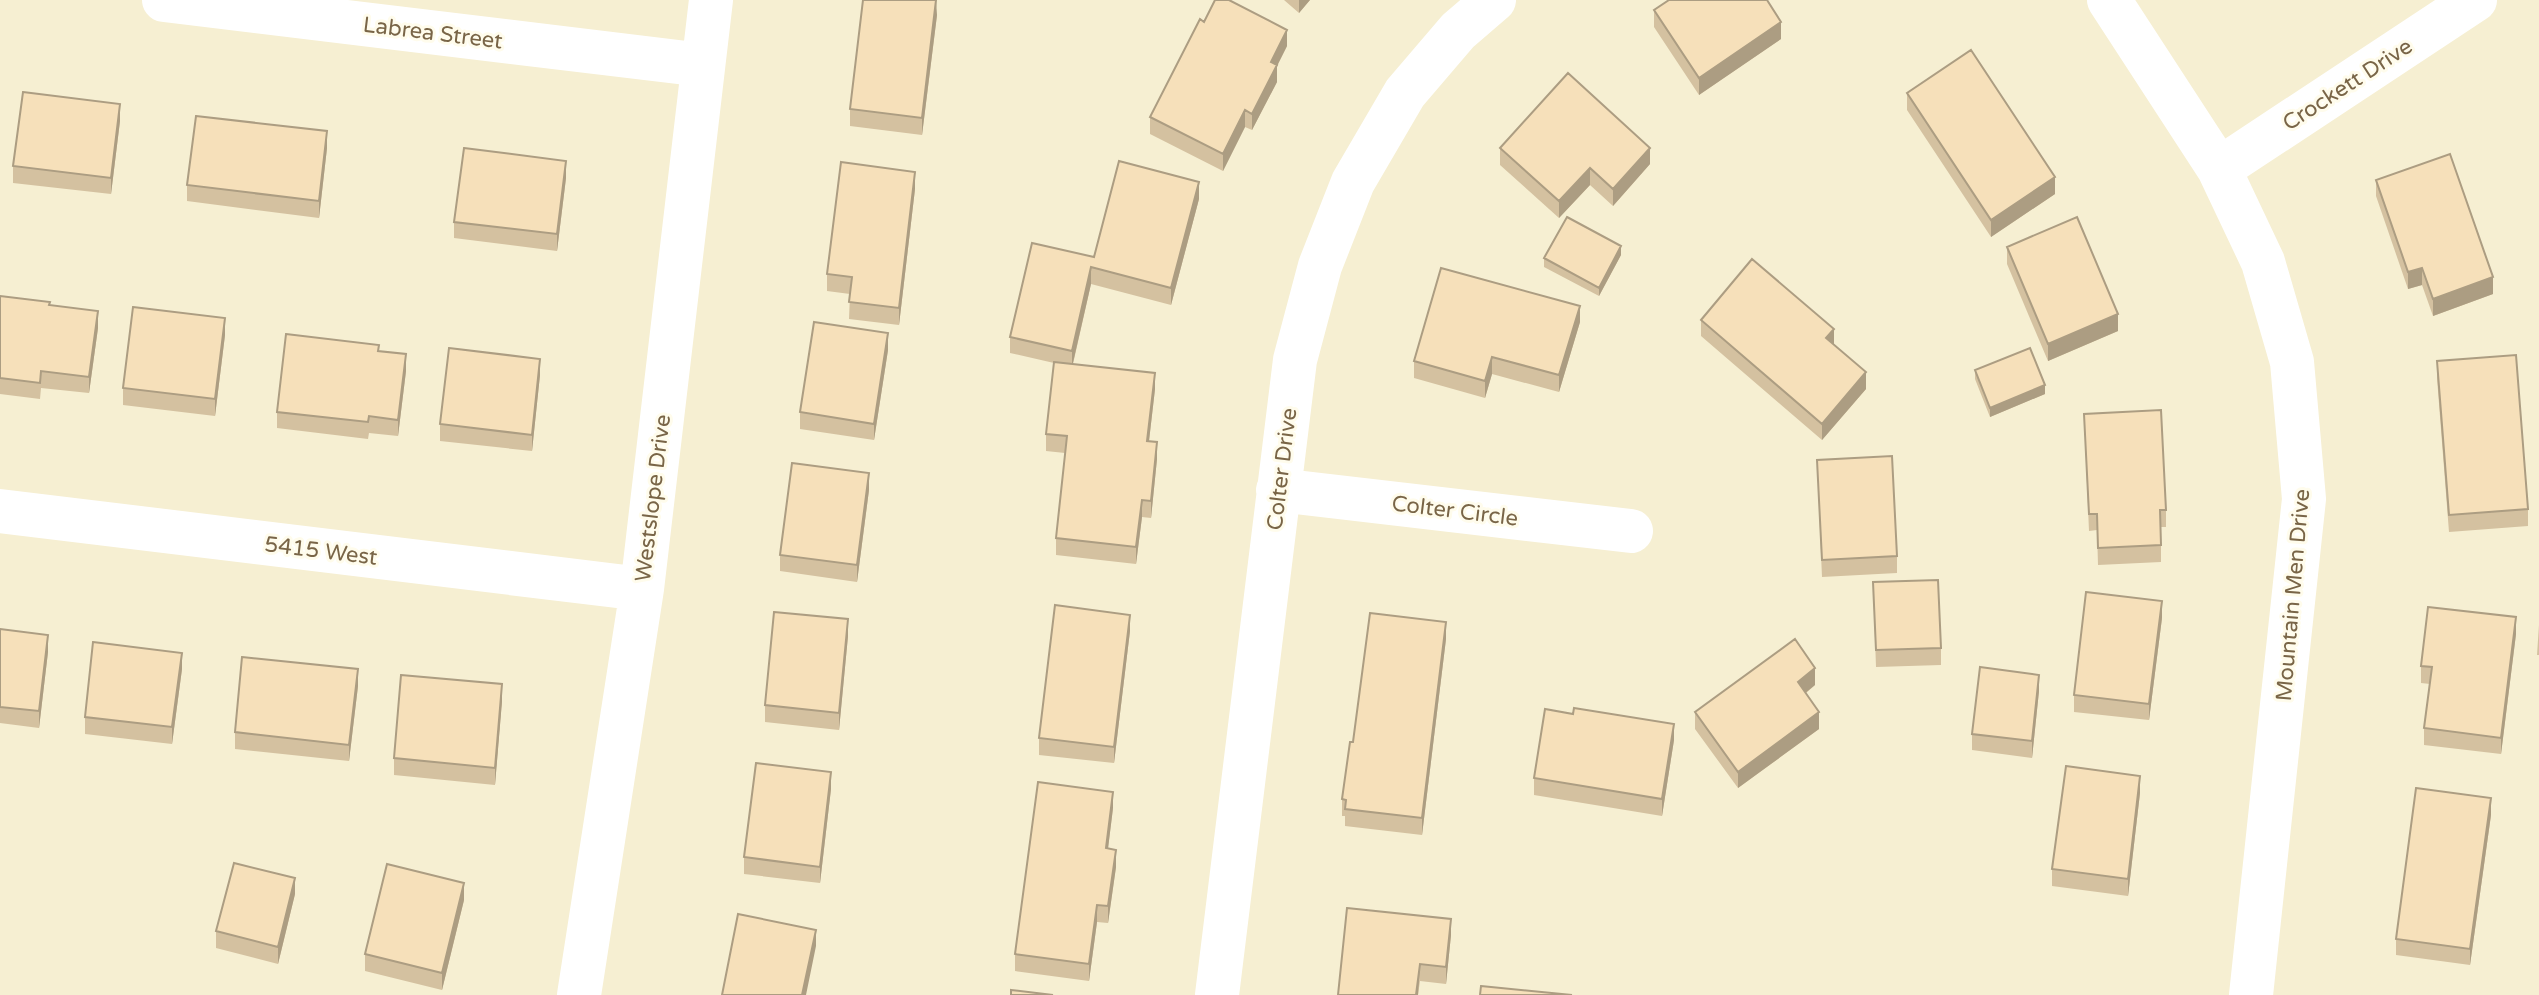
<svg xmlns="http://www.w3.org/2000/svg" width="2539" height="995" font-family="'Varela Round',sans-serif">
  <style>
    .residential { fill: #f6efd2 }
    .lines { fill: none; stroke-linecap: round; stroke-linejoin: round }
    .minor { stroke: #fff; stroke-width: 44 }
    .wall { fill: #d4c1a0 }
    .shaded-wall { fill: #ac9d82 }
    .building { fill: #f6e0ba; stroke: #ac9d82; stroke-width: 2 }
    .labels { text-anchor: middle; stroke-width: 6; stroke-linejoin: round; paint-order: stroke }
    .street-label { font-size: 22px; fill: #796547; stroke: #fffcec }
  </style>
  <rect width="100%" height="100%" fill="#fefae4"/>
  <path class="residential" d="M0 0H2539V995H0Z"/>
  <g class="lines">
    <path class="minor" d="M164 0 703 65
      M2109 0 2219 169 2263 262 2292 362 2304 499 2251 995
      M2219 169 2475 0
      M1278 490 1631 531
      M0 511 642 589
      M579 995 642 589 711 0
      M1217 995 1295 360 1320 266 1353 182 1405 93 1458 31 1494 0"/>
  </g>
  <path class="wall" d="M1284 0H1310L1299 13Z
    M1654 10 1781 39 1699 95 1654 27Z
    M937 15 922 135 850 126V109Z
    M1204 22 1287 46 1277 66V82L1252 130 1245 127 1223 171 1150 134V117Z
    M1907 93 2055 194 1991 237 1907 110Z
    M120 121 111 194 13 183V166Z
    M327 148 319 218 187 201V185Z
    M1500 148 1650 164 1613 206 1590 185 1559 218 1500 165Z
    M566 178 557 251 454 238V222Z
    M2376 180 2493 294 2433 316 2422 285 2408 289 2376 196Z
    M915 189 899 325 849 319 850 294 827 291V274Z
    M1199 199 1171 305 1091 284 1073 364 1155 389 1149 441 1157 459 1151 518 1142 517 1136 564 1056 555V538L1065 453 1046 451V434L1054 363 1010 353V337L1094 257Z
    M2007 247 2118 331 2048 361 2007 264Z
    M1621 255 1599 296 1544 267V258Z
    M0 296 50 305 98 328 89 393 41 388 40 399 0 394Z
    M1701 320 1834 344 1866 389 1822 440 1701 336Z
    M1580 322 1559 392 1492 374 1485 398 1414 378V361Z
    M225 335 215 416 123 405V388Z
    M888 350 874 440 800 429V412Z
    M379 351 406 371 398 436 369 433 368 439 277 428V412Z
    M2437 361 2528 509V526L2449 532 2437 378Z
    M1975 370 2045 394 1990 417 1975 379Z
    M540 375 532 451 440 441V424Z
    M2084 414 2166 510V527H2161V562L2098 565 2097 530 2089 531Z
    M1817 460 1897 556V573L1822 577Z
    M869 490 857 582 780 571V555Z
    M1873 582 1941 648V665L1876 667Z
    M2162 618 2149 720 2074 712V695Z
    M2539 625V655H2537Z
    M0 629 48 652 39 728 0 723Z
    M1130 631 1114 763 1039 755V738Z
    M2516 634 2501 754 2424 745V728L2430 684 2421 683V666Z
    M848 636 839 730 765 722V705Z
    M1446 639 1422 835 1345 826V816H1342V799L1353 742Z
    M182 669 172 744 85 734V717Z
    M1815 685 1806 693 1819 729 1738 788 1695 729V712Z
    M358 686 349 761 235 749V732Z
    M2039 691 2032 758 1972 750V734Z
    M502 701 495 785 394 775V758Z
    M1674 740 1662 816 1534 795V778Z
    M831 789 820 883 744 874V857Z
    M2140 793 2128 896 2052 886V869Z
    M1113 808 1108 848 1116 867 1108 923 1097 922 1089 981 1015 971V954Z
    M2491 815 2470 965 2396 955V939Z
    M295 894 278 964 216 948V931Z
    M464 900 442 990 365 971V954Z
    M1451 935 1446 984 1420 981 1418 995H1338Z"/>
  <path class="shaded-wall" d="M936 0 937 15 922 135V118Z
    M1299 0H1310L1299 13Z
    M1781 22V39L1699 95V78Z
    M1287 30V46L1277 66V82L1252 130V114L1271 62Z
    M120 104V121L111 194V178Z
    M1245 110V127L1223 171V154Z
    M327 131V148L319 218V201Z
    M1650 148V164L1613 206V189Z
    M566 161V178L557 251V234Z
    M1590 168V185L1559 218V201Z
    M915 172V189L899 325V308Z
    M2055 177V194L1991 237V220Z
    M1199 182V199L1171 305V288Z
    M1621 246V255L1599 296V288Z
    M1091 267V284L1072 367V351Z
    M2422 268V285L2408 289V272Z
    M2493 277V294L2433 316V299Z
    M1580 306V322L1559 392V375Z
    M98 311V328L89 393V377Z
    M2118 314V331L2048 361V344Z
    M225 318V335L215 416V399Z
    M1834 329V346L1826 338Z
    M888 333V350L874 440V424Z
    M406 354V371L398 436V420Z
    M1492 357V374L1485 398V381Z
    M540 359V375L532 451V435Z
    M1866 372V389L1822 440V424Z
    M1155 373V389L1147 458V441Z
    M2045 385V394L1990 417V408Z
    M1157 442V459L1151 518V501Z
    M869 473V490L857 582V565Z
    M1142 500V517L1136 564V547Z
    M2162 601V618L2149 720V704Z
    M1130 615V631L1114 763V747Z
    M2516 617V634L2501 754V738Z
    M848 619V636L839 730V713Z
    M1446 622V639L1422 835V818Z
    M48 635V652L39 728V711Z
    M182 653V669L172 744V727Z
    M1815 668V685L1798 699V682Z
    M358 669V686L349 761V745Z
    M2039 675V691L2032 758V741Z
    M502 684V701L495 785V768Z
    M1819 712V729L1738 788V772Z
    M1674 724V740L1662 816V799Z
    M831 772V789L820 883V867Z
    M2140 776V793L2128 896V879Z
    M1113 792V808L1106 865V848Z
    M2491 798V815L2470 965V949Z
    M1116 850V867L1108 923V906Z
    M295 878V894L278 964V947Z
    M464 883V900L442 990V973Z
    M1097 905V922L1089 981V964Z
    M1451 919V935L1446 984V967Z
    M816 930V946L806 995H802Z
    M1420 964 1418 995H1416Z"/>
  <path class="building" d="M863 0H936L922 118 850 109Z
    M1215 0H1229L1287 30 1271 62 1277 65 1252 114 1245 110 1223 154 1150 117 1200 19 1204 22Z
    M1669 0H1767L1781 22 1699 78 1654 10Z
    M1971 50 2055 177 1991 220 1907 93Z
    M1568 73 1650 148 1613 189 1590 168 1559 201 1500 148Z
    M23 92 120 104 111 178 13 166Z
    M196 116 327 131 319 201 187 185Z
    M464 148 566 161 557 234 454 222Z
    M2450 154 2493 277 2433 299 2422 268 2408 272 2376 180Z
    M1119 161 1199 182 1171 288 1091 267 1072 351 1010 337 1032 243 1094 257Z
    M841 162 915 172 899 308 849 302 852 277 827 274Z
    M1567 217 1621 246 1599 288 1544 258Z
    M2077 217 2118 314 2048 344 2007 247Z
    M1752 259 1834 329 1826 338 1866 372 1822 424 1701 320Z
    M1441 268 1580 306 1559 375 1492 357 1485 381 1414 361Z
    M0 296 50 302 49 305 98 311 89 377 41 371 40 383 0 378Z
    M133 307 225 318 215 399 123 388Z
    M814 322 888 333 874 424 800 412Z
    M286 334 379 345 378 351 406 354 398 420 369 416 368 422 277 412Z
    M449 348 540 359 532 435 440 424Z
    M2030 348 2045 385 1990 408 1975 370Z
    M2516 355 2528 509 2449 515 2437 361Z
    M1054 362 1155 373 1147 441 1157 442 1151 501 1142 500 1136 547 1056 538 1067 436 1046 434Z
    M2161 410 2166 510H2160L2161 545 2098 548 2097 514H2089L2084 414Z
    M1892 456 1897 556 1822 560 1817 460Z
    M792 463 869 473 857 565 780 555Z
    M1938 580 1941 648 1876 650 1873 582Z
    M2086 592 2162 601 2149 704 2074 695Z
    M1055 605 1130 615 1114 747 1039 738Z
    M2428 607 2516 617 2501 738 2424 728 2432 667 2421 666Z
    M774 612 848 619 839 713 765 705Z
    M1370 613 1446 622 1422 818 1345 809 1346 800 1342 799 1350 742H1353Z
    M0 629 48 635 39 711 0 707Z
    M1795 639 1815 668 1798 682 1819 712 1738 772 1695 712Z
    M93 642 182 653 172 727 85 717Z
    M242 657 358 669 349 745 235 732Z
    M1980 667 2039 675 2032 741 1972 734Z
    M401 675 502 684 495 768 394 758Z
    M1574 708 1674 724 1662 799 1534 778 1545 709 1573 714Z
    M756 763 831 772 820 867 744 857Z
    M2066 766 2140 776 2128 879 2052 869Z
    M1038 782 1113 792 1106 848 1116 850 1108 906 1097 905 1089 964 1015 954Z
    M2416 788 2491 798 2470 949 2396 939Z
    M234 863 295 878 278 947 216 931Z
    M387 864 464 883 442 973 365 954Z
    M1347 908 1451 919 1446 967 1420 964 1416 995H1338Z
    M738 914 816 930 802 995H722Z
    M1481 986 1572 995H1480Z
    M1011 990 1053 995H1011Z"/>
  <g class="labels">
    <g class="street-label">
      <text transform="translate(433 32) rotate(7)" y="8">Labrea Street</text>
      <text transform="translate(2347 84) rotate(-33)" y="8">Crockett Drive</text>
      <text transform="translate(1281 469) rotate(-83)" y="8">Colter Drive</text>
      <text transform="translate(652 498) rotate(-83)" y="8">Westslope Drive</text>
      <text transform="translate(1455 510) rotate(7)" y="8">Colter Circle</text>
      <text transform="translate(321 550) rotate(7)" y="8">5415 West</text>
      <text transform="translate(2292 595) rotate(-85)" y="8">Mountain Men Drive</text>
    </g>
  </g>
</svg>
